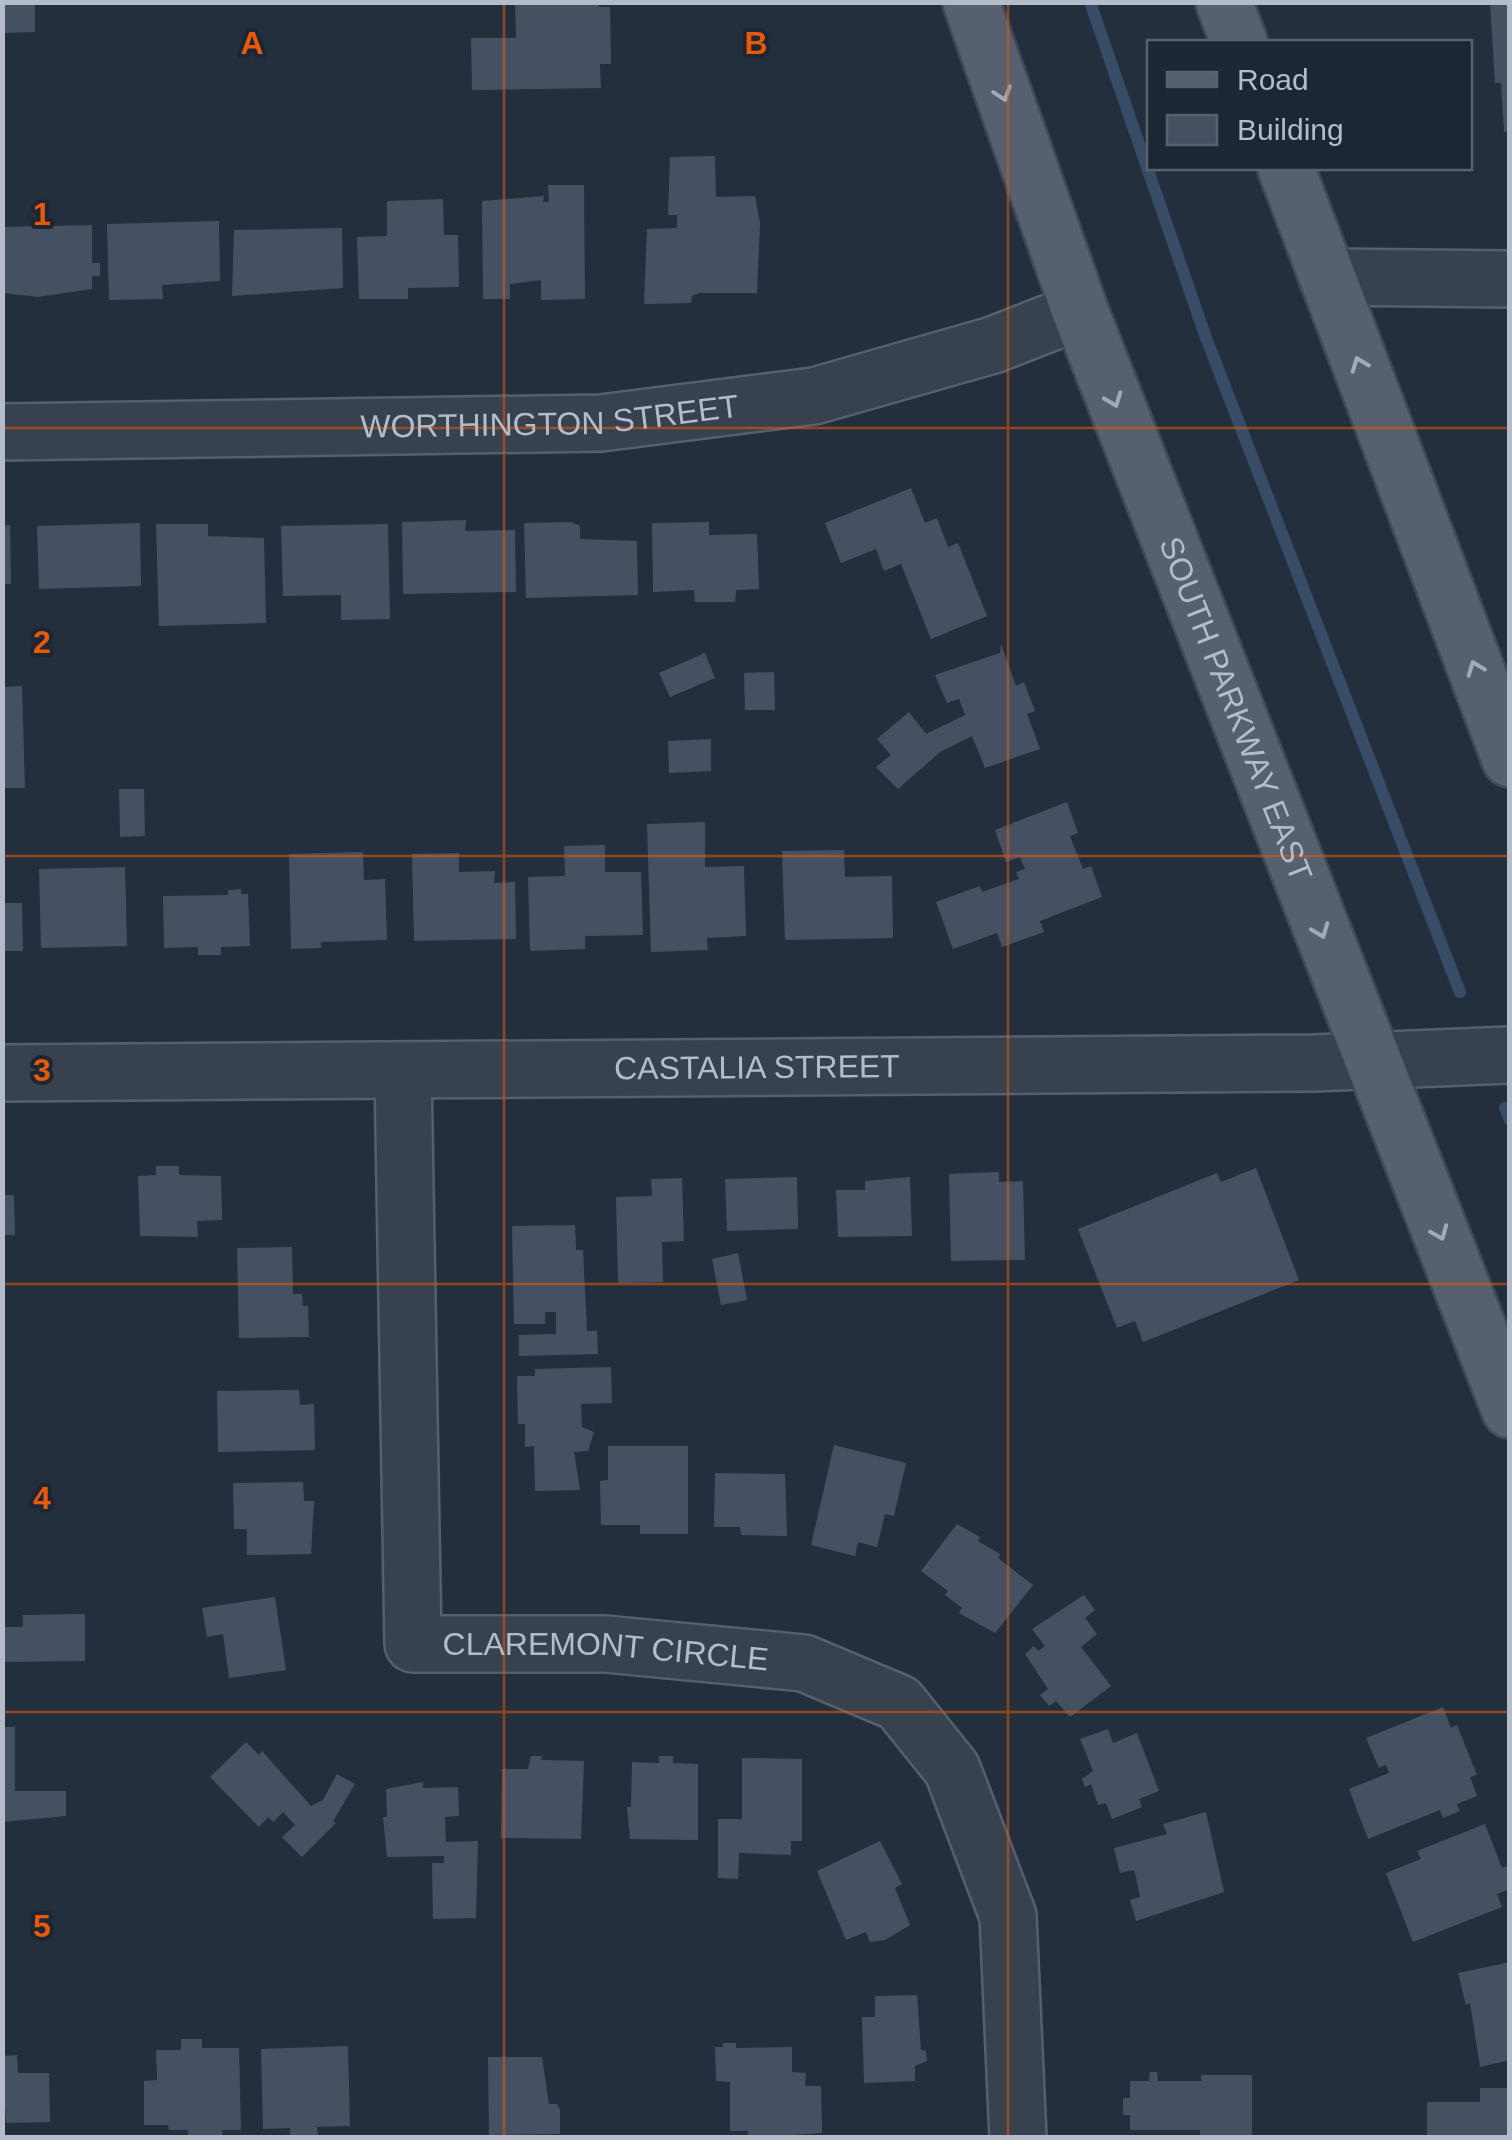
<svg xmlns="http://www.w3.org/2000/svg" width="1512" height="2140" font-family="Helvetica,sans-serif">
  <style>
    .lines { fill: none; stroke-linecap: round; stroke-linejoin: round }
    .stream { stroke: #394c67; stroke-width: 12 }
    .building { fill: #455162 }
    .minor-casing { stroke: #565f6c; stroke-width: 60 }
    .major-casing { stroke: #414a57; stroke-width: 60 }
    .minor { stroke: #38414e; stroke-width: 55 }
    .major { stroke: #56606e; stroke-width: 55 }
    .oneway { stroke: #a1aab7 }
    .grid { fill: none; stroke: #e8590c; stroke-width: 2.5; stroke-opacity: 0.55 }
    .labels { text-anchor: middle; stroke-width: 8; stroke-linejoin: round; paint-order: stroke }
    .street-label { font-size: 32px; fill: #b4bcc9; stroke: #1d2633 }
    .grid-label { font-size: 32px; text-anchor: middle; font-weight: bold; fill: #e8590c; stroke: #1d2633; stroke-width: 8; stroke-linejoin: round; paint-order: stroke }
  </style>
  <rect width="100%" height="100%" fill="#242f3e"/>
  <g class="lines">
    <path class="stream" d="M1090 2 1206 338 1460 992
      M1505 1108 1510 1120"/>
  </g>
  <path class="building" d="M2 2H35V32L2 33Z
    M515 2H599V7H610L611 64H600L601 88 472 90 471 38H516Z
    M1490 2H1510V131L1504 132 1501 83H1495Z
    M715 156 716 197 755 196 760 223 757 293H699L692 296 691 303 644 304 647 229 677 228V215H668L670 157Z
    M548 185H584L585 299 541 300V280L510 284V299H483L482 201 544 196 543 202H549Z
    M443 199 444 235H458L459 287 408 288V299H359L357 237 387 236V201Z
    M219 221 220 281 162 285 163 299 109 300 107 224Z
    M92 225V263H100V276H92V289L38 297 2 293V227Z
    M342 228 343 288 232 296 234 230Z
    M911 488 925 523 937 518 948 547 958 543 987 616 931 639 901 564 884 571 876 549 841 563 825 523Z
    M466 520 465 531 515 530 516 592 403 594 402 522Z
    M571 522 580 526V539L637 541 638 595 526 598 524 523Z
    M709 522V535L757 534 759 589 736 590 735 602H695L694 590 653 592 652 523Z
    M140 523 141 586 39 589 37 526Z
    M156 524H208V536L264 538 266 623 159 626Z
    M388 524 390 619 341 620V595L283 596 281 526Z
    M10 525 11 584H2V526Z
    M1001 644 1016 686 1024 682 1035 711 1027 714 1040 749 985 768 972 736 940 752 898 789 876 767 891 755 877 739 909 712 926 734 965 715 959 699 947 703 935 675 1000 653Z
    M705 653 715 678 670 697 659 673Z
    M774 672 775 710H745L744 673Z
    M22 686 25 788H2V687Z
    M711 739V771L669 773 668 741Z
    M119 789H144L145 836 120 837Z
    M1067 802 1078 833 1070 836 1083 869 1091 866 1102 897 1040 921 1044 932 1002 947 997 933 953 949 936 902 980 886 982 892 1019 879 1016 872 1025 869 1020 857 1006 862 995 830Z
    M705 822V867L744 866 746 936 707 938 708 950 651 952 647 824Z
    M605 845V872H641L643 935 585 936V949L530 951 528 877 565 876 564 846Z
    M844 850 845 877 892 876 893 938 785 940 782 851Z
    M363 852 364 880 385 879 387 940 321 942V948L291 949 289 854Z
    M459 853V872L495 871 494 883 515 882 516 939 414 941 412 854Z
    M125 867 127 946 41 948 39 869Z
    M241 889V894H248L250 946 221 947V955H198V947L164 948 163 896 228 895V890Z
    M2 903H22L23 951H2Z
    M156 1166H179V1175L221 1176 222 1220 197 1221 198 1237 140 1236 138 1176 156 1175Z
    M1256 1168 1299 1280 1143 1342 1135 1321 1117 1328 1078 1229 1217 1173 1221 1182Z
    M999 1172V1182L1023 1181 1025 1260 951 1261 949 1174Z
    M797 1177 798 1229 727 1231 725 1179Z
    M910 1177 912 1236 838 1237 836 1190H865V1181Z
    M682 1178 684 1241 662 1242 663 1282 618 1283 616 1197 652 1196 651 1179Z
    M2 1195H14L15 1235H2Z
    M575 1225 576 1250H583L587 1331H597L598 1354 519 1356V1335L556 1334V1312H545V1324H514L512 1226Z
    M292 1247 293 1294H302L303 1306H308L309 1337 239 1338 237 1248Z
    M738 1253 747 1300 721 1305 712 1259Z
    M611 1367 612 1403 581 1404 582 1427 594 1432 588 1451 574 1452 580 1490 535 1491 534 1446 525 1447V1424H518L517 1376H535V1369Z
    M299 1390 300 1405 314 1404 315 1450 218 1452 217 1391Z
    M834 1445 906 1463 894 1516 885 1514 877 1547 858 1542 855 1556 811 1545Z
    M608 1446H688V1534H640V1525H601L600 1481 608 1480Z
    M715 1473 785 1474 787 1536 741 1535 740 1527H714Z
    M303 1482 304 1501H314L311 1554 247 1555V1529H234L233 1483Z
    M957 1524 980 1537 978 1541 1000 1554 998 1558 1033 1585 995 1633 959 1613 962 1608 945 1595 948 1591 921 1571Z
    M1084 1595 1095 1610 1085 1618 1097 1634 1081 1647 1111 1686 1070 1717 1056 1701 1049 1706 1040 1695 1048 1689 1025 1654 1034 1646 1038 1651 1045 1646 1032 1629Z
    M275 1597 286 1670 229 1678 223 1634 207 1637 202 1608Z
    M85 1614V1661L2 1662V1627H23V1615Z
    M1443 1707 1451 1728 1457 1725 1477 1775 1470 1777 1477 1796 1457 1804 1460 1811 1443 1818 1440 1810 1368 1839 1349 1789 1389 1773 1386 1765 1379 1768 1366 1738Z
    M2 1727H15V1791H66V1816L2 1822Z
    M1108 1729 1113 1743 1137 1733 1159 1791 1139 1799 1142 1807 1112 1819 1106 1803 1098 1805 1091 1784 1085 1787 1082 1779 1093 1771 1080 1739Z
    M246 1742 259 1755 262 1751 311 1806 323 1800 337 1774 355 1784 333 1821 336 1823 302 1857 282 1837 295 1825 283 1812 273 1822 268 1817 259 1827 210 1777Z
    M531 1756H542L541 1760 584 1761 581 1839 501 1838 502 1769H528Z
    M659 1756H673V1763L698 1764V1840L630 1839 627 1807H631L632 1762 659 1763Z
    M742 1758 802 1759V1841H791V1855L739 1853 738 1879 718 1878V1819H742Z
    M423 1782V1788L458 1787 459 1816 445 1817 446 1842 478 1841 476 1918 433 1919 432 1863H444V1856L387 1857 383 1817H387L386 1789Z
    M1206 1812 1224 1892 1136 1921 1130 1900 1140 1897 1136 1877 1134 1870 1120 1873 1114 1848 1167 1834 1163 1824Z
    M1485 1824 1502 1868 1510 1865V1889L1497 1894 1502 1907 1413 1942 1386 1873 1421 1859 1417 1851Z
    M880 1841 902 1884 895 1888 910 1925 885 1940 870 1942 866 1932 846 1940 817 1871Z
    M1510 1962V2060L1480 2067 1470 2003 1466 2005 1458 1973Z
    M917 1995 921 2050 926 2051 927 2061 915 2066V2081L864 2083 862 2017H875V1996Z
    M181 2039H202V2048H239L241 2130H222L223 2138H188V2130H169L168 2125H144V2081L157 2080 156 2050H181Z
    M723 2043H736V2048L792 2047V2072L806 2073 805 2086H821L822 2133 748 2138V2131H730V2082L716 2081 715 2047H723Z
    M348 2046 350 2126 317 2127 318 2135 290 2136V2128L263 2129 261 2049Z
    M17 2055 18 2073H49L50 2122 6 2123 2 2056Z
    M488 2057H542L549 2104H557L560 2110V2134L489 2135Z
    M1150 2072H1157L1158 2081H1201V2075H1252V2138H1200V2130H1130V2115H1123V2098H1130V2081H1149Z
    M1480 2088H1510V2138H1427V2102H1480Z"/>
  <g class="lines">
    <g class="minor-casing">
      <g id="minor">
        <path d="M1327 277 1510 279"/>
        <path id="s1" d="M2 432 601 423 814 396 993 345 1080 311"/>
        <path id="s2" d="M403 1072 413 1644H605L804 1663 899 1703 952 1769 1008 1916 1018 2138"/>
        <path id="s3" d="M2 1073 1313 1063 1510 1055"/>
      </g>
    </g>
    <g class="major-casing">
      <g id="major">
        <path id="s4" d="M971 2 1080 311 1510 1410"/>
        <path d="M1224 2 1239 42"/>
        <path d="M1286 168 1510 759"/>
      </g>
    </g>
    <use href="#minor" class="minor"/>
    <use href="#major" class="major"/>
  </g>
  <defs><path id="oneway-chevron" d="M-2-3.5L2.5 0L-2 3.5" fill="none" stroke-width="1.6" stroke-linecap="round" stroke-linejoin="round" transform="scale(2.5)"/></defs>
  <g class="oneway">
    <use href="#oneway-chevron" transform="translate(1003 94) rotate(71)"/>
    <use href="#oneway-chevron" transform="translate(1359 364) rotate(-111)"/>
    <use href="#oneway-chevron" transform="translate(1114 400) rotate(69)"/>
    <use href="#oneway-chevron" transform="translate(1475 668) rotate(-111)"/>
    <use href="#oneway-chevron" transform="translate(1321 931) rotate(69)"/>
    <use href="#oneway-chevron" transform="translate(1440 1233) rotate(68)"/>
  </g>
  <path class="grid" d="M504 2V2138M1008 2V2138M2 428H1510M2 856H1510M2 1284H1510M2 1712H1510"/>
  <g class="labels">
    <g class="street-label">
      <text dy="11" stroke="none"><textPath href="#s1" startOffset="548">WORTHINGTON STREET</textPath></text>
      <text dy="11" stroke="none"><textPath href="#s4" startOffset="755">SOUTH PARKWAY EAST</textPath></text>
      <text dy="11" stroke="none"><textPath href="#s3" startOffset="755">CASTALIA STREET</textPath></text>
      <text dy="11" stroke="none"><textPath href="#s2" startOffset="765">CLAREMONT CIRCLE</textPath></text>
    </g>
  </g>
  <g class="grid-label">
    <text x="252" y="54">A</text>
    <text x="756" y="54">B</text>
    <text x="42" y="225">1</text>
    <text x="42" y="653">2</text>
    <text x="42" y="1081">3</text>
    <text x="42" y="1509">4</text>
    <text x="42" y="1937">5</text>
  </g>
  <rect width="1512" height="2140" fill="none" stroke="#b4bcc9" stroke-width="10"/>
  <rect x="1147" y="40" width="325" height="130" fill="#1d2633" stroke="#59626f" stroke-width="2.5"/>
  <rect x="1167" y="72" width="50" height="15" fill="#56606e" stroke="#59626f" stroke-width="2.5"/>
  <text x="1237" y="90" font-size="30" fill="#b4bcc9">Road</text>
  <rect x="1167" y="115" width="50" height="30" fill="#455162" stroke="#59626f" stroke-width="2.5"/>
  <text x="1237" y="140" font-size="30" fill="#b4bcc9">Building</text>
</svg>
